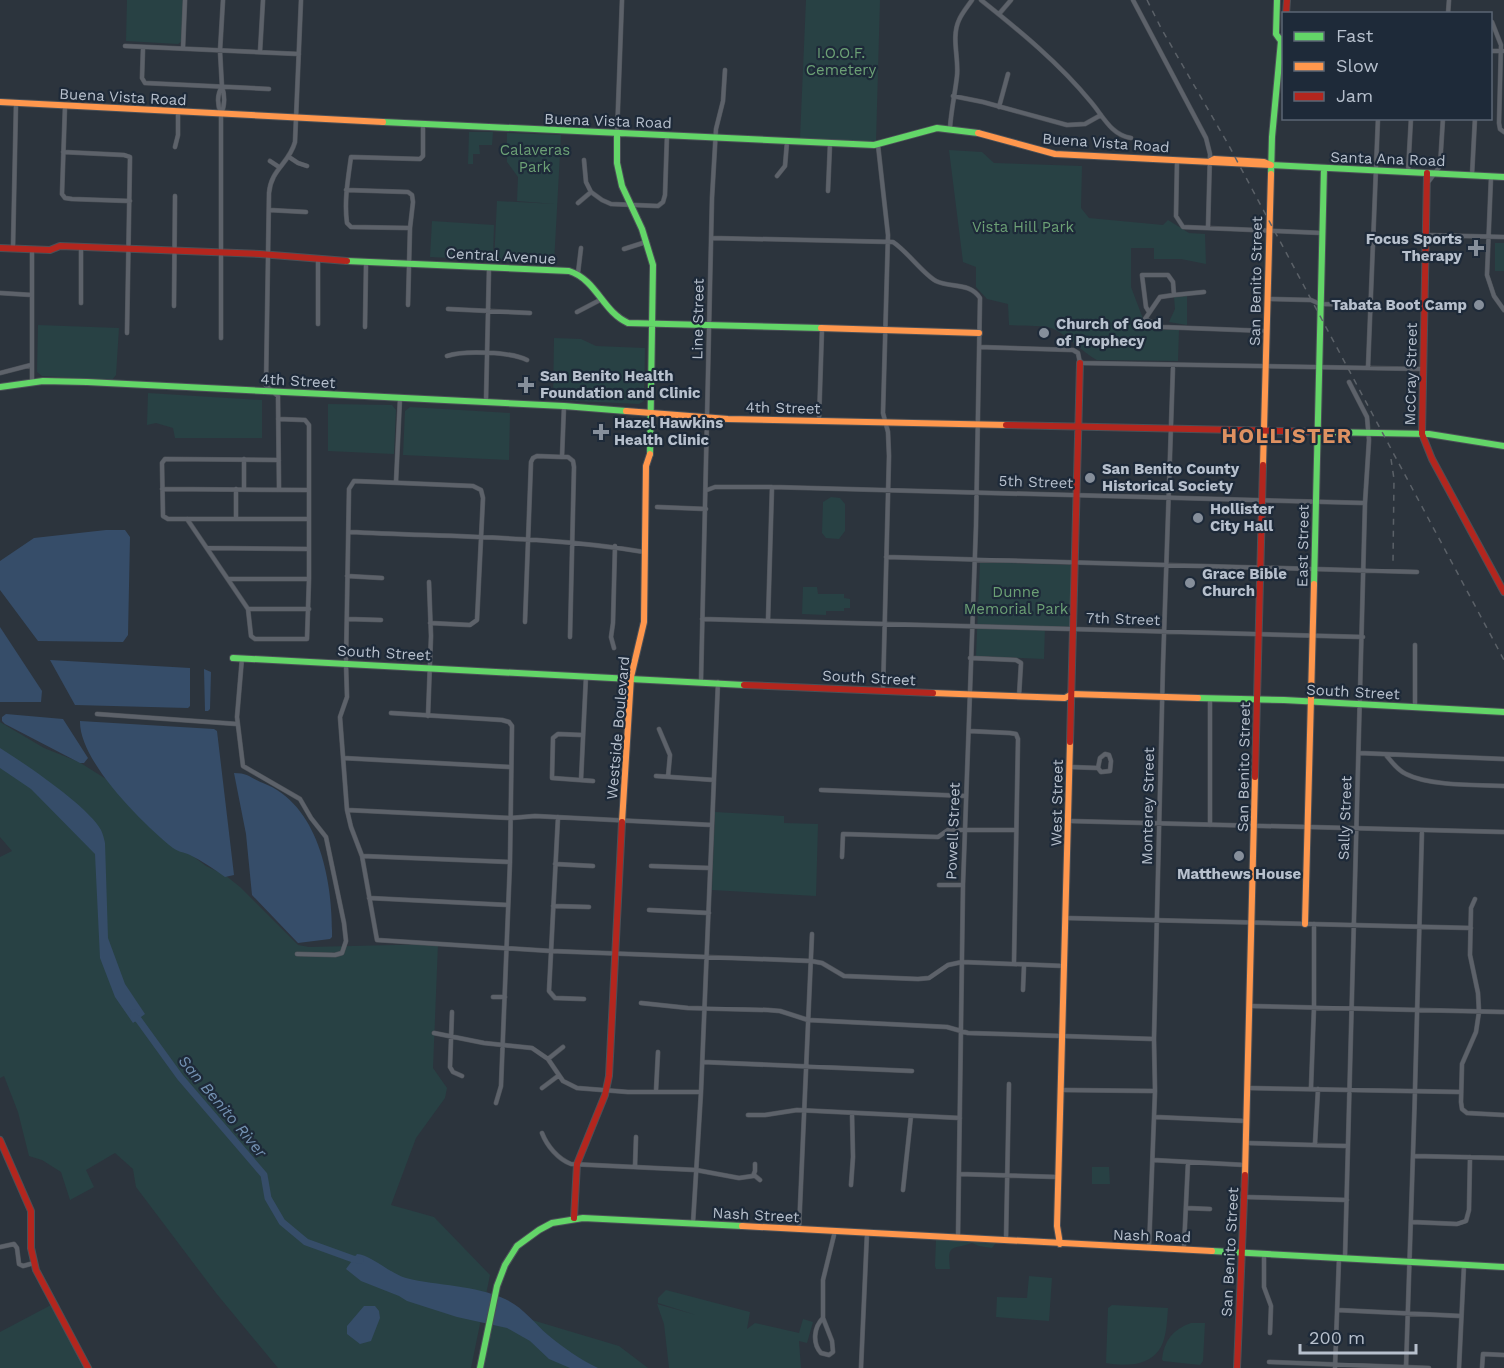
<svg xmlns="http://www.w3.org/2000/svg" width="1504" height="1368" font-family="'Work Sans',sans-serif">
  <style>
    .green { fill: #284144 }
    .water { fill: #364d69 }
    .lines { fill: none; stroke-linecap: round; stroke-linejoin: round }
    .river { stroke: #364d69; stroke-width: 7 }
    .street-casing { stroke: #4b5057; stroke-width: 5 }
    .fast-casing { stroke: #4b5057; stroke-width: 8 }
    .slow-casing { stroke: #4b5057; stroke-width: 8 }
    .jam-casing { stroke: #4b5057; stroke-width: 8 }
    .street { stroke: #5d626a; stroke-width: 4 }
    .fast { stroke: #63d668; stroke-width: 6 }
    .slow { stroke: #ff974d; stroke-width: 6 }
    .jam { stroke: #b3261e; stroke-width: 6 }
    .rail { stroke: #5b6168; stroke-width: 1.5; stroke-dasharray: 6 6; stroke-linecap: butt }
    .poi-dot { fill: #868f9b; stroke: #1e2a39; stroke-width: 2 }
    .labels { text-anchor: middle; stroke-width: 4.5; stroke-linejoin: round; paint-order: stroke }
    .park-label { font-size: 15px; fill: #6ca075; stroke: #1e2a39 }
    .street-label { font-size: 15px; fill: #b7c0cd; stroke: #1e2a39 }
    .poi-label { font-size: 15px; font-weight: bold; fill: #b7c0cd; stroke: #1e2a39; text-anchor: start }
    .water-label { font-size: 16px; font-style: italic; fill: #7492b3; stroke: #1e2a39 }
    .district-label { font-size: 21px; font-weight: bold; letter-spacing: 1.5px; fill: #de9161; stroke: #1e2a39 }
  </style>
  <rect width="100%" height="100%" fill="#2c343d"/>
  <path class="green" d="M127 0H184L182 41 178 44 126 41Z
    M806 0H880L876 142 800 138Z
    M469 132H493L492 145H479L480 154H473V164H468Z
    M507 133 561 135 554 264 494 261 497 201 555 204 517 201 518 177 507 162Z
    M949 150 982 152 994 163 1082 166 1081 208 1089 218 1163 225 1168 220 1189 233 1205 234 1206 264 1181 259H1154V248H1131V287L1145 324 1157 329 1179 330 1178 361 1097 360C1083 353 1064 332 1051 328 1041 325 1020 326 1009 325L1008 304 987 299 976 287V267L963 262Z
    M432 221 494 225 493 260 430 257Z
    M1495 243H1504V271H1495Z
    M1187 296V325L1169 322 1175 309 1174 297Z
    M38 325 119 328 116 375 112 380 42 376 37 372Z
    M554 338 581 339 596 346 645 348 644 401 639 404 553 400Z
    M148 393 262 400V438H175L173 428 156 423 147 425Z
    M328 404 392 405 396 410 394 454 328 451Z
    M410 407 510 413 509 460 403 455 405 411Z
    M831 497 840 498 845 504V531L839 539 826 538 822 533 823 502Z
    M980 562 1072 565V627L1045 626 1044 659 976 656Z
    M803 587H817L818 594H844V598L850 599V608H844V611H826V615L802 614Z
    M0 722 44 748 79 762 106 779 170 839 206 866 225 875 240 887 298 945 309 947 438 944 433 1068 447 1088 445 1098 416 1138 391 1205 434 1217 490 1275 471 1368H278L216 1293 136 1187 133 1169 115 1153 86 1170 94 1187 70 1200 61 1172 42 1160 29 1156 18 1112 4 1076 0 1078V857L12 851 0 837Z
    M715 812 784 816V823L818 824 816 896 712 890Z
    M1092 1167H1109L1110 1184H1092Z
    M936 1240 996 1243 992 1248 979 1246 972 1243C952 1250 947 1243 950 1269H936L935 1266Z
    M1029 1276 1052 1278 1049 1321 996 1317 997 1297 1027 1298Z
    M666 1290 750 1312 747 1329 755 1323 799 1333 803 1319 813 1322 807 1343 799 1341 801 1368H669L664 1324 657 1304 696 1315 658 1303V1298Z
    M499 1300 522 1317 619 1346 648 1368H482Z
    M51 1305 61 1314 93 1368H0V1332Z
    M1112 1305 1168 1308C1166 1335 1166 1358 1135 1364 1125 1365 1115 1365 1106 1363L1108 1308Z
    M1191 1323H1205L1203 1361 1200 1365 1163 1361 1162 1359C1164 1341 1173 1329 1191 1323Z"/>
  <path class="water" d="M106 530H125L130 537 128 635 123 642 38 641 0 590V561L34 538Z
    M0 627 42 691 41 702H0Z
    M50 660 190 668V706L188 708 75 705Z
    M204 669 211 672 210 709 208 711H205Z
    M6 714 63 719 88 758 84 763H80L5 724 2 721V717Z
    M80 721 214 729 217 731 234 875 225 877C214 869 202 861 190 855 184 852 178 852 173 848 143 824 79 761 80 721Z
    M0 748C24 763 89 807 101 830 103 834 104 839 105 843L108 938 125 984 145 1014 133 1023 115 997 100 958 95 854 31 789 0 768Z
    M234 773C249 773 250 778 263 783 320 805 333 883 332 937L330 939 298 943 252 895 246 834Z
    M357 1254C369 1254 391 1274 406 1278 438 1286 475 1285 505 1299 523 1307 534 1323 548 1335 562 1347 581 1360 598 1368H570L549 1359 530 1341 507 1328 457 1317 407 1301 399 1296 361 1281 346 1269Z
    M364 1306H375L379 1311 380 1318 371 1341 360 1344 347 1334V1326Z"/>
  <g class="lines">
    <path class="river" d="M134 1013V1017L138 1019 180 1077 264 1175 268 1198 282 1222 306 1242 353 1259 360 1260"/>
    <g class="street-casing">
      <path id="street" d="M981 0C1020 31 1059 63 1091 102 1103 116 1111 135 1131 138
        M1133 0 1206 138 1210 154 1208 228
        M999 14 1011 0
        M1448 14 1449 0
        M1492 22 1501 45 1499 123 1500 129 1504 132
        M125 46 299 54
        M143 48 142 78 145 83 269 89
        M183 48 185 0
        M1490 51H1503
        M260 52 263 0
        M222 87 220 51 223 0
        M953 96 983 102 1067 125 1085 124 1101 115
        M65 106 62 194 65 198 72 199 130 201
        M999 107 1008 74
        M950 128C951 111 955 94 957 76 959 58 951 37 959 20 962 13 968 6 972 0
        M617 134 622 0
        M878 145 888 235 883 413 888 432 889 456 883 691
        M175 147 178 135V112
        M63 152 124 155 130 157 127 333
        M289 157 298 163 307 166
        M584 160 586 182 591 192 602 200 611 204 658 206 663 202 665 195 667 135
        M270 161 279 167
        M1177 161 1176 216 1183 227 1322 233
        M1408 172 1411 118
        M1472 175 1475 118
        M777 176 785 166 787 142
        M1491 177 1487 275 1494 296 1504 310
        M1429 181 1440 166 1443 118
        M346 190 408 192 412 195 413 202 410 228 408 305
        M828 191 830 144
        M578 203 591 192
        M269 210 306 212
        M410 228 351 227 347 223C344 201 348 179 351 157L420 159 423 156V125
        M1426 235 1504 237
        M711 238 893 242C908 252 923 274 936 281 950 288 970 282 980 298L976 526 963 885 958 1238
        M13 248 16 103
        M624 249 646 242
        M32 250V382
        M318 259V324
        M578 273 581 248
        M0 293 32 295
        M1174 295 1160 297 1145 319 1162 327 1266 331
        M1268 299 1311 300 1320 304 1371 305
        M81 303V248
        M174 306 175 196
        M448 309 530 313
        M577 312 600 300
        M1149 312 1146 307 1142 275H1168L1173 282 1174 295 1204 292
        M365 327 366 264
        M221 338V114C225 106 225 95 222 87 217 94 217 105 221 113
        M979 347 1073 350 1078 353 1080 363 1424 369
        M447 356C464 350 512 352 527 360
        M1368 368 1378 118
        M0 373 31 365
        M486 401 489 268
        M564 406 562 457H568L573 461 574 467 570 637
        M819 420 822 329
        M279 460 165 459 162 463 163 516 168 519H309
        M396 482 400 398
        M162 489 309 490
        M244 489V459
        M279 489 278 396 266 386 269 193C271 169 289 164 295 142L301 0
        M707 490 715 487H772L1365 503
        M657 507 706 509
        M187 519 248 609 251 636 255 639H307L309 579V425L305 420 278 419
        M236 519V489
        M350 532C448 537 548 536 644 552
        M208 548 309 549
        M886 557 1417 572
        M347 576 382 578
        M229 579H309
        M248 609H309
        M347 619 381 620
        M702 619 1363 637
        M768 621 772 487
        M525 622 531 462 533 458 537 456 562 457
        M430 623 470 625 477 620 483 498 481 490 473 486 354 481 349 489 346 663 347 697 340 717 347 810 351 827 362 856 377 940 551 951 811 961 822 963 844 976 918 979 929 978 948 965 962 962 1064 966
        M614 648 611 637 613 623 615 546
        M242 658 237 717 243 766 300 799 311 818 326 837 344 923 346 941 342 953 335 955 297 954
        M970 658 1016 660 1021 663 1019 696
        M701 681 712 198 716 129 723 101 725 70
        M1415 707V645
        M391 713 502 720 509 722 512 726 510 862 501 1086 496 1103
        M97 714 237 724
        M428 716 431 636 429 582
        M659 729 670 755 668 777
        M969 731 1010 733 1016 734 1018 739 1014 963
        M582 735 558 734 553 738 552 778 593 781
        M1359 753 1504 759
        M1105 754 1109 755 1111 761 1110 771 1101 772 1098 768 1100 758Z
        M1386 755C1392 762 1397 770 1406 774 1429 786 1477 785 1504 786
        M343 758 510 767
        M1070 767 1098 768
        M656 776 714 780
        M581 780 586 676
        M821 790 966 796
        M347 810 511 818 535 816 712 825
        M558 817 549 991 555 998 584 999
        M1069 821 1504 832
        M1210 825V698
        M362 856 510 862
        M842 857 843 834 938 837 948 830H1016
        M555 864 593 866
        M651 866 710 868
        M939 885H963
        M369 898 508 905
        M1475 899 1471 908 1470 955 1478 993 1479 1012 1476 1032 1462 1064 1461 1102 1462 1109 1467 1113 1504 1115
        M553 906 589 907
        M649 910 709 913
        M1065 918 1471 928
        M1023 990 1024 965
        M493 997H505
        M641 1003 688 1008 768 1010 780 1011 808 1020 947 1027 968 1033 1154 1039
        M1250 1006 1504 1012
        M452 1012 450 1067 453 1072 462 1076
        M434 1033 484 1043 532 1048 548 1059 563 1081 577 1088 628 1092H701
        M548 1059 563 1047
        M703 1062 912 1071
        M542 1088 558 1076
        M1248 1088 1461 1092
        M1311 1088 1314 1007V924
        M1061 1090 1155 1091
        M656 1091 658 1052
        M748 1115H765L797 1110 960 1118
        M1155 1117 1246 1121
        M542 1133C547 1146 558 1159 571 1164L696 1170 739 1178 753 1176 755 1171V1164
        M1246 1143 1348 1146
        M1315 1144 1318 1089
        M1414 1156 1504 1158
        M1153 1160 1245 1165
        M635 1167 636 1137
        M959 1174 1058 1177
        M754 1175 760 1180
        M851 1185 853 1157 852 1113
        M903 1190 911 1116
        M1244 1197 1347 1200
        M1186 1208 1210 1209
        M1412 1222 1457 1224 1466 1221 1469 1210 1470 1157
        M693 1223 701 1092 718 682
        M799 1229 812 934
        M1006 1240 1009 1084
        M1184 1246 1188 1162
        M0 1247 14 1244 17 1248 19 1264 23 1266 34 1263
        M1149 1248 1155 1091 1154 1039 1163 665 1173 366
        M1264 1255V1287L1271 1306 1270 1333
        M1345 1258 1365 503 1369 440 1367 417 1349 382
        M1337 1310 1461 1316
        M823 1318 832 1341 833 1352 829 1355 821 1353C812 1343 814 1327 823 1318Z
        M823 1318V1280L835 1231
        M1269 1362 1429 1368
        M861 1368 867 1233
        M1335 1368 1339 1258
        M1406 1368C1413 1189 1417 1009 1422 830
        M1459 1368 1464 1265
        M1482 1368 1483 1354 1504 1355"/>
    </g>
    <g class="fast-casing">
      <path id="fast" d="M1277 0 1276 34 1281 41
        M383 122 874 145 937 128 978 133
        M617 134V163L622 186 642 229 653 265 650 454
        M1271 165 1504 177
        M1271 174 1272 137 1281 41 1284 38
        M347 261 569 271C597 280 602 311 628 323L821 328
        M0 387 43 381 87 382 564 406 626 411
        M1326 432 1429 434 1504 446
        M1314 584 1324 168
        M233 658 744 685
        M1198 698 1284 700 1504 712
        M1212 1251 1504 1267
        M480 1368 497 1286 505 1265 517 1246 539 1230 552 1223 583 1218 742 1226"/>
    </g>
    <g class="slow-casing">
      <path id="slow" d="M0 102 383 122
        M978 133 1055 154 1271 165 1264 162 1214 159 1209 162
        M821 328 979 333
        M626 411 728 419 1006 425
        M1263 465 1271 174
        M933 693 1065 698 1072 694 1198 698
        M622 822 631 677 644 622 646 466 650 454
        M1305 924 1314 584
        M1245 1175 1255 777
        M742 1226 1212 1251
        M1060 1244 1057 1226 1070 742"/>
    </g>
    <g class="jam-casing">
      <path id="jam" d="M1286 14 1287 0
        M1427 173 1422 434 1432 459 1504 592
        M0 248 50 250 60 246 260 254 347 261
        M1006 425 1326 432
        M744 685 933 693
        M1070 742 1080 363
        M1255 777 1263 465
        M0 1140 31 1211V1248L36 1270 88 1368
        M574 1218 577 1164 605 1095 609 1076 622 822
        M1237 1368 1245 1175"/>
    </g>
    <use href="#street" class="street"/>
    <use href="#fast" class="fast"/>
    <use href="#slow" class="slow"/>
    <use href="#jam" class="jam"/>
    <path class="rail" d="M1147 0 1161 28 1228 144 1504 660
      M1391 459 1394 479 1393 563"/>
  </g>
  <g class="poi-dot">
    <path d="M1473 239h6v6h6v6h-6v6h-6v-6h-6v-6h6z"/>
    <circle cx="1479" cy="305" r="6"/>
    <circle cx="1044" cy="333" r="6"/>
    <path d="M523 376h6v6h6v6h-6v6h-6v-6h-6v-6h6z"/>
    <path d="M598 423h6v6h6v6h-6v6h-6v-6h-6v-6h6z"/>
    <circle cx="1090" cy="478" r="6"/>
    <circle cx="1198" cy="518" r="6"/>
    <circle cx="1190" cy="583" r="6"/>
    <circle cx="1239" cy="856" r="6"/>
  </g>
  <g class="labels">
    <g class="park-label">
      <text x="841" y="58">I.O.O.F.<tspan x="841" dy="17">Cemetery</tspan></text>
      <text x="535" y="155">Calaveras<tspan x="535" dy="17">Park</tspan></text>
      <text x="1023" y="232">Vista Hill Park</text>
      <text x="1016" y="597">Dunne<tspan x="1016" dy="17">Memorial Park</tspan></text>
    </g>
    <g class="street-label">
      <text transform="translate(123 97) rotate(3)" y="5">Buena Vista Road</text>
      <text transform="translate(608 121) rotate(2)" y="5">Buena Vista Road</text>
      <text transform="translate(1106 143) rotate(4)" y="5">Buena Vista Road</text>
      <text transform="translate(1388 159) rotate(2)" y="5">Santa Ana Road</text>
      <text transform="translate(501 256) rotate(3)" y="5">Central Avenue</text>
      <text transform="translate(1256 281) rotate(-89)" y="5">San Benito Street</text>
      <text transform="translate(698 319) rotate(-89)" y="5">Line Street</text>
      <text transform="translate(1411 374) rotate(-89)" y="5">McCray Street</text>
      <text transform="translate(298 381) rotate(3)" y="5">4th Street</text>
      <text transform="translate(783 408) rotate(1)" y="5">4th Street</text>
      <text transform="translate(1036 482) rotate(2)" y="5">5th Street</text>
      <text transform="translate(1303 546) rotate(-89)" y="5">East Street</text>
      <text transform="translate(1123 619) rotate(2)" y="5">7th Street</text>
      <text transform="translate(384 653) rotate(3)" y="5">South Street</text>
      <text transform="translate(869 678) rotate(3)" y="5">South Street</text>
      <text transform="translate(1353 692) rotate(3)" y="5">South Street</text>
      <text transform="translate(618 728) rotate(-85)" y="5">Westside Boulevard</text>
      <text transform="translate(1244 767) rotate(-89)" y="5">San Benito Street</text>
      <text transform="translate(1057 803) rotate(-89)" y="5">West Street</text>
      <text transform="translate(1148 806) rotate(-89)" y="5">Monterey Street</text>
      <text transform="translate(1345 818) rotate(-88)" y="5">Sally Street</text>
      <text transform="translate(953 831) rotate(-88)" y="5">Powell Street</text>
      <text transform="translate(756 1215) rotate(3)" y="5">Nash Street</text>
      <text transform="translate(1152 1236) rotate(2)" y="5">Nash Road</text>
      <text transform="translate(1230 1252) rotate(-87)" y="5">San Benito Street</text>
    </g>
    <g class="poi-label">
      <text x="1462" y="244" text-anchor="end">Focus Sports<tspan x="1462" dy="17">Therapy</tspan></text>
      <text x="1467" y="310" text-anchor="end">Tabata Boot Camp</text>
      <text x="1056" y="329">Church of God<tspan x="1056" dy="17">of Prophecy</tspan></text>
      <text x="540" y="381">San Benito Health<tspan x="540" dy="17">Foundation and Clinic</tspan></text>
      <text x="614" y="428">Hazel Hawkins<tspan x="614" dy="17">Health Clinic</tspan></text>
      <text x="1102" y="474">San Benito County<tspan x="1102" dy="17">Historical Society</tspan></text>
      <text x="1210" y="514">Hollister<tspan x="1210" dy="17">City Hall</tspan></text>
      <text x="1202" y="579">Grace Bible<tspan x="1202" dy="17">Church</tspan></text>
      <text x="1239" y="879" text-anchor="middle">Matthews House</text>
    </g>
    <g class="water-label">
      <text transform="translate(223 1106) rotate(50)" y="6">San Benito River</text>
    </g>
    <g class="district-label">
      <text x="1287" y="443">HOLLISTER</text>
    </g>
  </g>
  <rect x="1282" y="12" width="210" height="108" fill="#1e2a39" stroke="#5b6674" stroke-width="1.5"/>
  <rect x="1294" y="32" width="30" height="9" fill="#63d668" stroke="#5b6674" stroke-width="1.5"/>
  <text x="1336" y="42" font-size="18" fill="#b7c0cd">Fast</text>
  <rect x="1294" y="62" width="30" height="9" fill="#ff974d" stroke="#5b6674" stroke-width="1.5"/>
  <text x="1336" y="72" font-size="18" fill="#b7c0cd">Slow</text>
  <rect x="1294" y="92" width="30" height="9" fill="#b3261e" stroke="#5b6674" stroke-width="1.5"/>
  <text x="1336" y="102" font-size="18" fill="#b7c0cd">Jam</text>
  <path d="M1300 1344v9h116v-9" fill="none" stroke="#b7c0cd" stroke-width="3"/>
  <text x="1309" y="1344" font-size="18" fill="#b7c0cd" stroke="#1e2a39" stroke-width="4.5" paint-order="stroke">200 m</text>
</svg>
